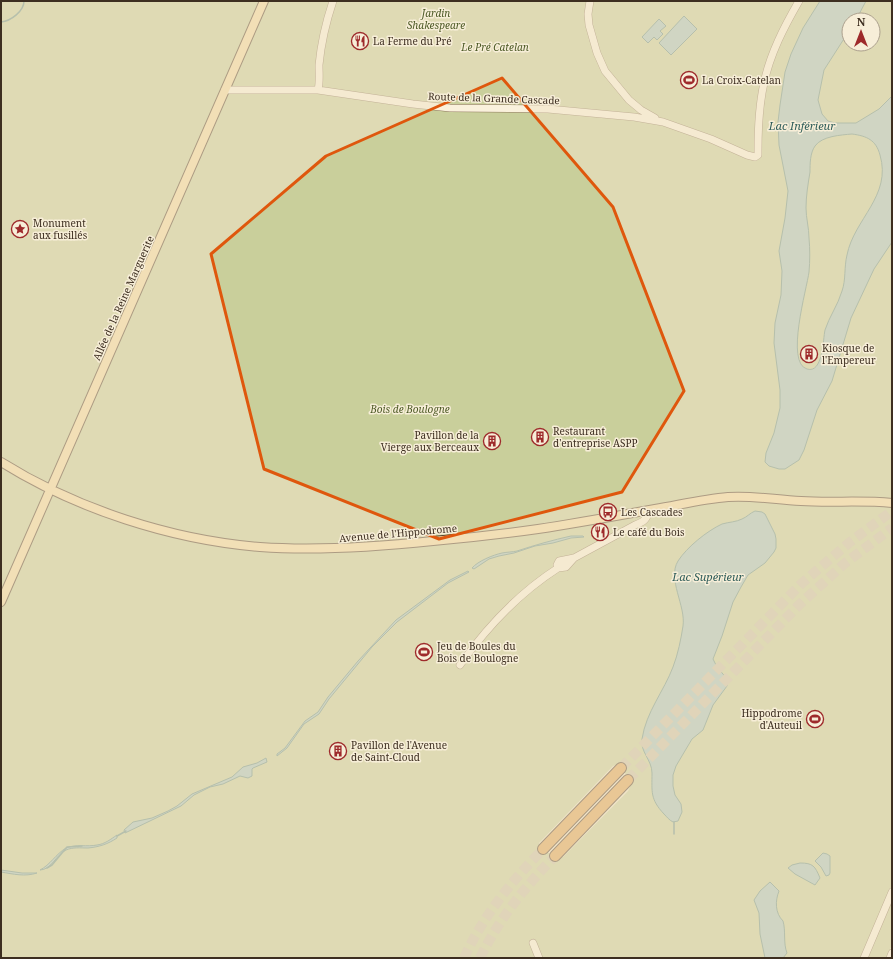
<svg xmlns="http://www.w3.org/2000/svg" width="893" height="959" font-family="'Noto Serif',serif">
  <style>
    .green { fill: #c9cf9b; fill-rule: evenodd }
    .water { fill: #a9c4bc; stroke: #6f938a; fill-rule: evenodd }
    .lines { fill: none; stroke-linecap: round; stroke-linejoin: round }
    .stream { stroke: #6f938a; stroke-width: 1.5 }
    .ferry { stroke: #2f5d5a; stroke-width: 1; stroke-dasharray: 5 4; stroke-linecap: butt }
    .highway-tunnel { stroke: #ccc0a6; stroke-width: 10; stroke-dasharray: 10 5; stroke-linecap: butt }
    .minor-casing { stroke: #8d765c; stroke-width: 8 }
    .major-casing { stroke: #5b4430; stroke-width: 10 }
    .highway-casing { stroke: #5b4430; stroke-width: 12 }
    .minor { stroke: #faf1dc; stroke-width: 7 }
    .major { stroke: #f3d9a0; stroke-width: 8 }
    .highway { stroke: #e0a458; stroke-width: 10 }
    .marked { fill: none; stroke: #df570d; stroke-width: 3; stroke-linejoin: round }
    .labels { text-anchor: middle; stroke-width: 3; stroke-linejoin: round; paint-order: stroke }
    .park-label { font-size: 10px; font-style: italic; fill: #4d5a26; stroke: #f7eed8 }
    .poi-label { font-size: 10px; fill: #3d2e20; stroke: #f7eed8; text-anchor: start }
    .street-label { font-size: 10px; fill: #3d2e20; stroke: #f7eed8 }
    .water-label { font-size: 11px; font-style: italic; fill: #2f5d5a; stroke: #f7eed8 }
  </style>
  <rect width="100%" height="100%" fill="#f0e4c8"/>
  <path class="green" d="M1 1H892V945L886 958H1ZM849 20H873V44H849ZM616 765C622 767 630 778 630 785 630 787 629 789 628 791L563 857H555L541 848 539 843 541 841 613 766Z"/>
  <path class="water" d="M820 1H866L856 20H849V31L824 70 818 100 822 114 828 121 835 123H856L879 109 892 96V242L874 269 851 318 832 381 817 410 804 450 799 460 785 469H779L769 466 765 462 766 453 774 433 780 408V390L774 343 775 323 781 295 782 271 779 251 785 218 788 191 779 145 778 122 780 105 785 72 791 54 803 28ZM852 134C867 136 876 140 880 155 892 196 854 219 847 255 844 267 846 280 842 291 838 305 829 317 825 330 823 339 823 374 807 369 785 363 807 288 809 272 810 261 810 249 809 238 809 228 806 218 806 208 806 196 808 184 810 172 810 164 810 153 815 146 822 136 841 135 852 134Z
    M684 16 697 29 671 55 659 43Z
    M659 19 666 26 660 31 663 34 657 40 654 37 648 43 642 37Z
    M755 511 762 512 765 514 775 534 776 539V548L774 552 765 563 748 575 741 587 733 602 722 636 713 659 717 667 728 680 727 686 713 705 703 730 692 739 676 766 673 775V786L675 795 681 804 682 812 678 821 673 822C669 820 667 817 664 814 650 799 652 792 652 773 652 760 640 752 642 739 646 712 664 691 673 667 678 654 681 639 683 626 686 606 667 579 678 561 687 547 707 531 722 524 729 522 736 522 742 519 747 517 750 513 755 511Z
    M571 536H583L584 537 571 538 553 543 535 546 514 553 499 556 489 559 474 569 472 568C478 561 493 555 502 553 507 552 513 552 517 551 535 545 553 540 571 536Z
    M468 571 469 572 448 583 397 622 372 647 329 699 319 714 304 724 287 748 277 756V754L285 748 305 721 318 712 328 697 358 661 396 620 450 580Z
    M266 758 267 762 253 768 252 769V776L248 778 240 776 223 784 210 787 194 795 181 806 125 833 124 830 133 822 152 818 168 811 177 806 192 794 232 777 243 767 257 763Z
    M117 835V838C108 844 99 847 88 848 80 848 73 847 66 850 56 855 51 870 40 870 50 865 56 854 66 848 76 844 87 847 97 845 105 844 111 839 117 835Z
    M823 853 827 854 830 856V873L829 875 826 876 821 867 815 861Z
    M800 863C813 863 815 866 820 878L815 885 795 874 788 868 792 865Z
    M1 870 22 873H37C25 877 13 874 1 872Z
    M770 882 779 891C775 901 775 913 783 921 786 931 783 943 787 953L783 958H765L760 934 759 913 754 900 760 891Z"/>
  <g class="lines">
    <path class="stream" d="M1 22C11 21 24 11 24 1
      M674 834V822
      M117 836 126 831
      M47 868 52 865 67 847 82 846"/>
    <path class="ferry" d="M892 97V98"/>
    <path class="highway-tunnel" d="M621 768 801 584 850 542 892 511
      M628 780 800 604 844 564 892 528
      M464 958C483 916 511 882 543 849
      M480 958C499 919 525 887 555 856"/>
    <g class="minor-casing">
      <path id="minor" d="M590 1 588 14 589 25 597 53 605 71 629 100 641 110 655 118
        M225 90H318L413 104 450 108 548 109 634 117 663 122 711 139 747 155 755 157 758 155V151C758 128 759 105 764 83 770 54 784 27 799 1
        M318 90C320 82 319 74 319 65 321 44 326 22 333 1
        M574 558 566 567 558 568 557 565 559 561 574 558 635 525C643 522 647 520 649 510
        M460 665C487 627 519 593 558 568
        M533 943 539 958
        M864 958 892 892
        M890 958 892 953"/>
    </g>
    <g class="major-casing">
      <path id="major" d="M1 462C76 509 172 540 260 547 318 551 376 547 433 541 468 538 503 534 538 529 577 523 616 516 655 509 679 505 703 499 728 497 752 495 776 500 801 501 831 503 861 500 892 503
        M1 602 264 1"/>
    </g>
    <g class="highway-casing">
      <path id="highway" d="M543 849 621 768
        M555 856 628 780"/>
    </g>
    <use href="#minor" class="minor"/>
    <use href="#major" class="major"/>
    <use href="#highway" class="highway"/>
  </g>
  <path d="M0 0H893V959H0ZM502 78 613 207 684 391 622 492 439 539 264 469 211 254 326 156Z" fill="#f0e4c8" fill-opacity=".55" fill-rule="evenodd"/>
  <path class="marked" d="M502 78 613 207 684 391 622 492 439 539 264 469 211 254 326 156Z"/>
  <defs>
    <g id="restaurant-ring" transform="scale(0.9)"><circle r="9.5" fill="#f7eed8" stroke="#9e2a2b" stroke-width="1.5"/><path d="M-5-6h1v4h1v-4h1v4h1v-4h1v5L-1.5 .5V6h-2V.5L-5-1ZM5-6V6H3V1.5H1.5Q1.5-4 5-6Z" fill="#9e2a2b"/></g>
    <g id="stadium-ring" transform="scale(0.9)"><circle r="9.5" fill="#f7eed8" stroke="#9e2a2b" stroke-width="1.5"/><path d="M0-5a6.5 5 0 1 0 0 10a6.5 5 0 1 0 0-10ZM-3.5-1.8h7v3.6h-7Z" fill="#9e2a2b"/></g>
    <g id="sight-ring" transform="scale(0.9)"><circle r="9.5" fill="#f7eed8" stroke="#9e2a2b" stroke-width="1.5"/><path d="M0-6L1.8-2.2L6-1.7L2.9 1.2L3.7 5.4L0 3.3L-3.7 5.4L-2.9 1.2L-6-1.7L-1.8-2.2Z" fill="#9e2a2b"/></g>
    <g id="building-ring" transform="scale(0.9)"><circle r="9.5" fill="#f7eed8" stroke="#9e2a2b" stroke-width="1.5"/><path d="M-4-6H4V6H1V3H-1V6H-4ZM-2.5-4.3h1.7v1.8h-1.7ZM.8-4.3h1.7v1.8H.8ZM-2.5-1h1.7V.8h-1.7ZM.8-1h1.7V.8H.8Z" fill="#9e2a2b"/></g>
    <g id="bus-ring" transform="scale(0.9)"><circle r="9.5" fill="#f7eed8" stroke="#9e2a2b" stroke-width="1.5"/><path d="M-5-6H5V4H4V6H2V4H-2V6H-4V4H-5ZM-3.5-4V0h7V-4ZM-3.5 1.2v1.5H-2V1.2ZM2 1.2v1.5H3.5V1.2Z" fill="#9e2a2b"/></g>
  </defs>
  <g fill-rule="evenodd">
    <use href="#restaurant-ring" x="360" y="41"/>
    <use href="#stadium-ring" x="689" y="80"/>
    <use href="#sight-ring" x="20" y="229"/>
    <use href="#building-ring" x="809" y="354"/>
    <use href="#building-ring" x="540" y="437"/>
    <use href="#building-ring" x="492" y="441"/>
    <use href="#bus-ring" x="608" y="512"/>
    <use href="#restaurant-ring" x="600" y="532"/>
    <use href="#stadium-ring" x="424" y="652"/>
    <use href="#stadium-ring" x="815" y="719"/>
    <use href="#building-ring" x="338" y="751"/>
  </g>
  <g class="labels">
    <g class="park-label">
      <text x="436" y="17">Jardin<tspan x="436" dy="12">Shakespeare</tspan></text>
      <text x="495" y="51">Le Pré Catelan</text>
      <text x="410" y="413">Bois de Boulogne</text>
    </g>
    <g class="poi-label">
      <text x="373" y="45">La Ferme du Pré</text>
      <text x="702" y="84">La Croix-Catelan</text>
      <text x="33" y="227">Monument<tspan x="33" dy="12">aux fusillés</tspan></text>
      <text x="822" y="352">Kiosque de<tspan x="822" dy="12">l'Empereur</tspan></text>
      <text x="553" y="435">Restaurant<tspan x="553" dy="12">d'entreprise ASPP</tspan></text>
      <text x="479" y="439" text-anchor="end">Pavillon de la<tspan x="479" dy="12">Vierge aux Berceaux</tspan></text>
      <text x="621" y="516">Les Cascades</text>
      <text x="613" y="536">Le café du Bois</text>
      <text x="437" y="650">Jeu de Boules du<tspan x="437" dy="12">Bois de Boulogne</tspan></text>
      <text x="802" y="717" text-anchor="end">Hippodrome<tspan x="802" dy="12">d'Auteuil</tspan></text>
      <text x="351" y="749">Pavillon de l'Avenue<tspan x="351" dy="12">de Saint-Cloud</tspan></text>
    </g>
    <g class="street-label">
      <text transform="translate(494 98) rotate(2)" y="4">Route de la Grande Cascade</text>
      <text transform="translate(123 298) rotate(-66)" y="4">Allée de la Reine Marguerite</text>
      <text transform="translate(398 533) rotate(-5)" y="4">Avenue de l'Hippodrome</text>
    </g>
    <g class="water-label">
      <text x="802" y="130">Lac Inférieur</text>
      <text x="708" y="581">Lac Supérieur</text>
    </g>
  </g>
  <rect width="893" height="959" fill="none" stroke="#3d2e20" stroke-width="4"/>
  <g transform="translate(861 32)"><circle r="19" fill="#f7eed8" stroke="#ada18e"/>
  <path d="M0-3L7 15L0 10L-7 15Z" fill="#9e2a2b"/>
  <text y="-6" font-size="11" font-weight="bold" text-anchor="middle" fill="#3d2e20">N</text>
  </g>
</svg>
